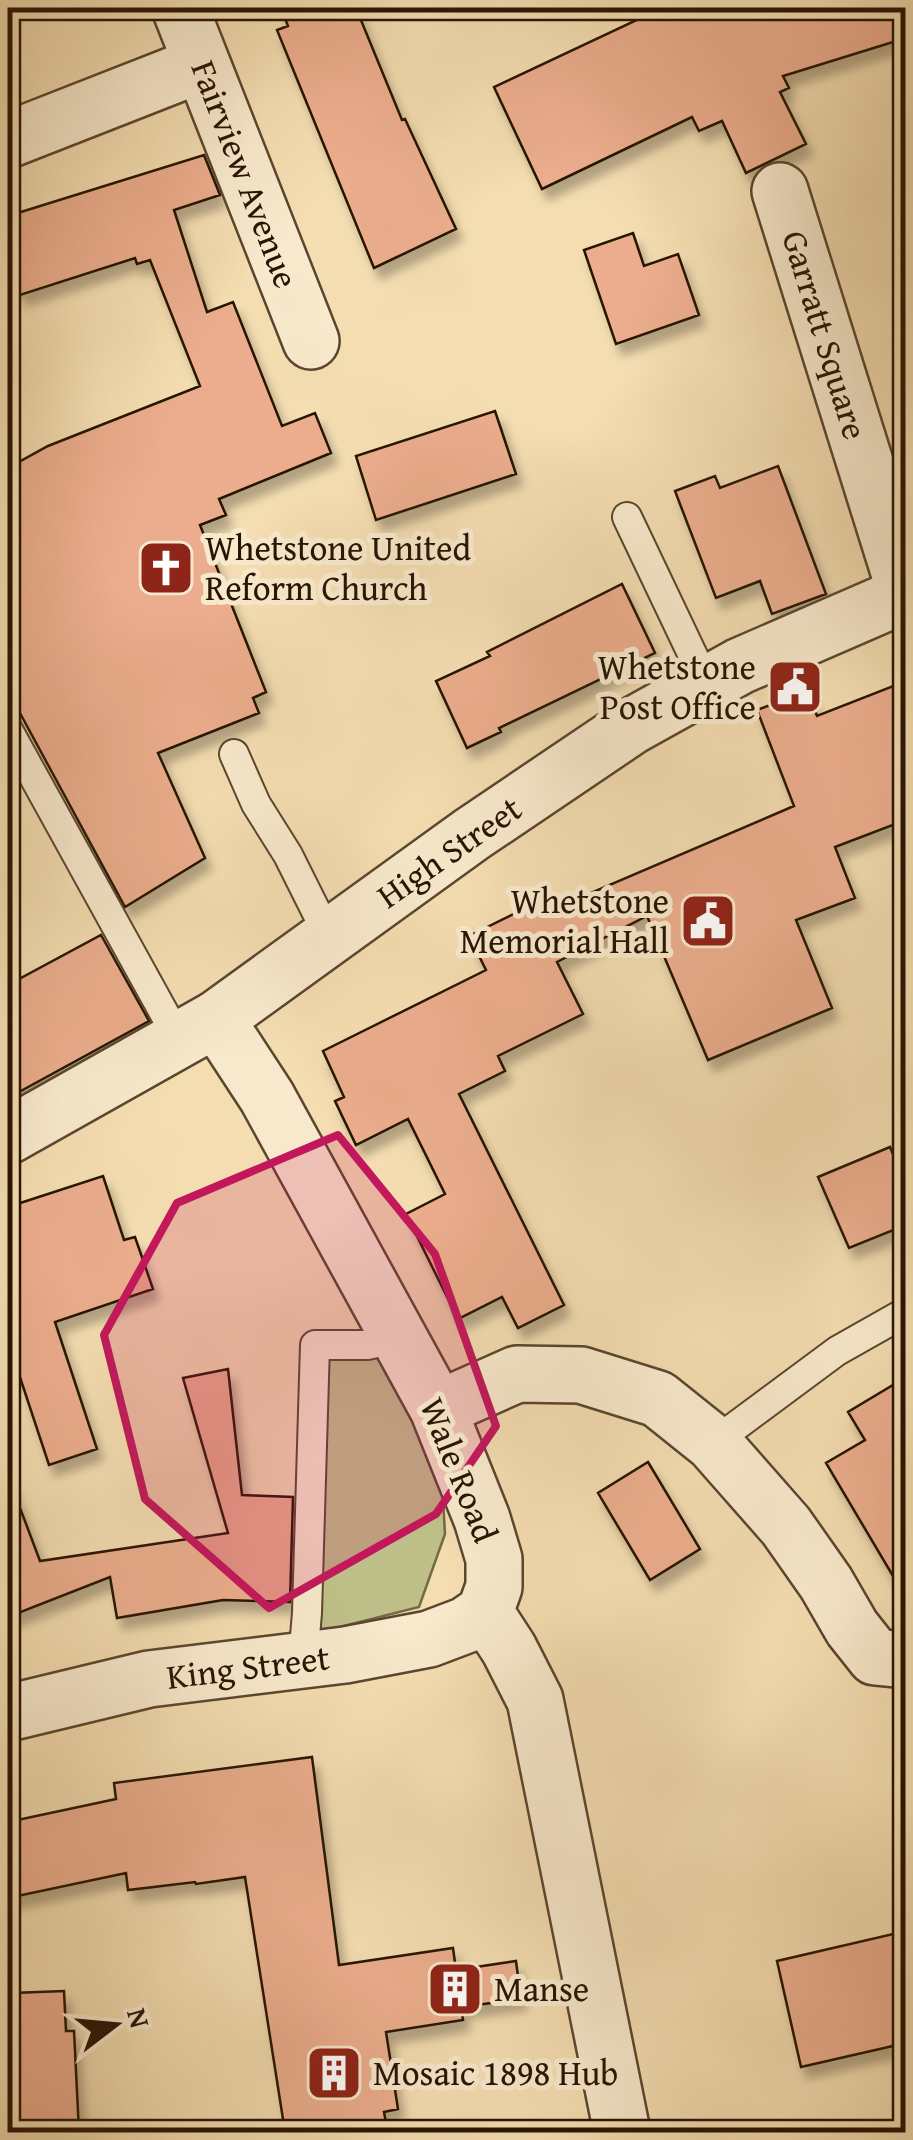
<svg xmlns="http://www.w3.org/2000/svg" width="913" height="2140" font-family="'Gentium Book Plus',serif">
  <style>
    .green { fill: #bfc089; stroke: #736a46; stroke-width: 2.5 }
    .building { fill: #ebad8d; stroke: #271404; stroke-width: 2.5; filter: url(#shadow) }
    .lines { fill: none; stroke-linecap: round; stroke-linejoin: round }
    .service-casing { stroke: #5a462f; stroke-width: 32 }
    .minor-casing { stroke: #5a462f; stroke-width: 60 }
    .tertiary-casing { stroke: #5a462f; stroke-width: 60 }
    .service { stroke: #f8e9cc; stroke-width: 28 }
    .minor { stroke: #f8e9cc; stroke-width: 55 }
    .tertiary { stroke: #f8e9cc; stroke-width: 55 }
    .marked { fill: #c2185b; fill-opacity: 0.2; stroke: #c2185b; stroke-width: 8; stroke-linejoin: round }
    .labels { text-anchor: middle; stroke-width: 10; stroke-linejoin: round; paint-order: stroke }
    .street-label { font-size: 35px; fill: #271404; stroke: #f8e9cc }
    .poi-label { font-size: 35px; fill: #271404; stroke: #f8e9cc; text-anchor: start }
  </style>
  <defs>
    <filter id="shadow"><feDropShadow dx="6" dy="11" stdDeviation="5" flood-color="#0004"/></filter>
  </defs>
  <rect width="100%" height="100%" fill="#f4ddb1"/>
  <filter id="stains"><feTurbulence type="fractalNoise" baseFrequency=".002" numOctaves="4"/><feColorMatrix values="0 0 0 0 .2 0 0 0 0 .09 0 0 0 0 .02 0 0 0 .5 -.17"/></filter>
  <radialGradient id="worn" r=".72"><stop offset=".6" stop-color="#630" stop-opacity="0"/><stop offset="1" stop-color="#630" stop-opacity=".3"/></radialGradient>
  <path class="green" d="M315 1345H367L438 1409 445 1534 419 1607 320 1632 307 1613Z"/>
  <path class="building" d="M281 8H356L402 120 405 119 456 229 374 268 277 30 288 26Z
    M662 8H906V38L783 76 789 88 780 92 806 144 746 173 722 121 699 131 692 117 542 189 494 87Z
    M204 155 220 195 174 210 207 312 233 302 282 426 315 413 331 453 219 499 226 515 200 525 266 692 253 698 259 713 158 753 205 858 125 907 8 691V468L48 446 200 386 150 260 137 264 135 258 20 295 17 284 8 287V216Z
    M633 233 644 266 678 254 699 315 616 344 584 250Z
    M495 411 516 474 376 520 356 456Z
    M778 466 826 594 772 614 760 581 716 598 675 491 715 476 720 488Z
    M622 584 655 653 499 728 501 732 467 748 436 681 490 656 487 652Z
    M906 681V820L835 847 855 898 796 920 832 1008 708 1060 647 916 557 962 583 1014 498 1056 505 1071 459 1094 564 1305 518 1328 502 1297 458 1319 406 1214 445 1194 408 1119 356 1145 335 1101 344 1097 323 1051 486 970 469 936 528 907 532 916 568 898 570 902 794 806 757 710 807 691 817 716Z
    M101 935 149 1021 8 1098V985Z
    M890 1147 906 1185V1225L849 1248 818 1177Z
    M103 1176 124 1240 135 1237 153 1289 55 1322 97 1449 49 1465 8 1341V1207Z
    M228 1369 242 1495 293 1497 290 1602 223 1600 117 1618 110 1577 8 1617V1485L11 1484 40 1561 228 1533 183 1378Z
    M893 1385 906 1407V1598L826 1463 865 1440 848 1412Z
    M648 1462 700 1549 650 1580 598 1493Z
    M312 1757 339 1965 453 1948 456 1970 516 1961 521 1999 461 2007 463 2020 386 2032 398 2109 384 2112 387 2129 366 2132H285L245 1877 196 1884 195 1882 128 1890 126 1873 8 1898V1822L116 1799 114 1783Z
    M906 1931V2043L801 2067 777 1961Z
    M64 1991 66 2031H74L79 2132H19L18 2121H11L8 2065V2060L14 2059 12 1993Z"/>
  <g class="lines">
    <g class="service-casing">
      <path id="service" d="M627 517 707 685
        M8 730 179 1040
        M234 754 256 804 288 855 329 937
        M713 1443 837 1351 906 1312
        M303 1659 307 1613 315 1345H367L399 1338"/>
    </g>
    <g class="minor-casing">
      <path id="minor" d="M180 8 311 341
        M8 140 202 64
        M780 191 906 594
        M216 1019 267 1097 438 1409 482 1519 494 1559V1587L485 1612 509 1649 535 1700 622 2132
        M438 1409 517 1374 581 1375 658 1399 713 1443 786 1526 826 1583 852 1628 875 1657 906 1660
        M8 1713 149 1679 345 1655 429 1639 466 1625 485 1612"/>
    </g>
    <g class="tertiary-casing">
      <path id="tertiary" d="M8 1136 216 1019 472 834 632 726 740 666 906 594"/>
    </g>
    <use href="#service" class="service"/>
    <use href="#minor" class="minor"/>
    <use href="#tertiary" class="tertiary"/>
  </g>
  <path class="marked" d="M338 1135 435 1254 496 1426 436 1514 269 1608 145 1499 104 1335 177 1203Z"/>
  <defs>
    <g id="church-square" transform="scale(2.875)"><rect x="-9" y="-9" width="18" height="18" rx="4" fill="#8f2418" stroke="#f8e9cc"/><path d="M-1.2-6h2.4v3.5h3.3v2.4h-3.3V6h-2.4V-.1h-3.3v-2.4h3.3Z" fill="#fff"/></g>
    <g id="civic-square" transform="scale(2.875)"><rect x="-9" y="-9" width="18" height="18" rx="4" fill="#8f2418" stroke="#f8e9cc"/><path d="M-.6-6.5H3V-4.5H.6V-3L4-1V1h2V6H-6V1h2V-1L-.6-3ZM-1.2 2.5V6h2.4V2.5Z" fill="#fff"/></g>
    <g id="building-square" transform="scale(2.875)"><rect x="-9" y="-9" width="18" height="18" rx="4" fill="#8f2418" stroke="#f8e9cc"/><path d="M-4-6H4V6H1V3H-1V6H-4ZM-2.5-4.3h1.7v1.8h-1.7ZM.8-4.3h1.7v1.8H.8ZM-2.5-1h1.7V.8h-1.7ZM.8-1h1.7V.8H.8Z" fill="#fff"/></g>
  </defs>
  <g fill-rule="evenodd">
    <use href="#church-square" x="166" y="568"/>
    <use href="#civic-square" x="795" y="687"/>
    <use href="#civic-square" x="708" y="921"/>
    <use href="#building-square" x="455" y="1989"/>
    <use href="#building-square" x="334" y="2073"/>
  </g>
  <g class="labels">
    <g class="street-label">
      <text transform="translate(245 174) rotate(69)" y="12">Fairview Avenue</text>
      <text transform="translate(825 335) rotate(73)" y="12">Garratt Square</text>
      <text transform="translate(449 852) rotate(-35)" y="12">High Street</text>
      <text transform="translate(459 1470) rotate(68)" y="12">Wale Road</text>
      <text transform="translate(248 1667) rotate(-7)" y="12">King Street</text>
    </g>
    <g class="poi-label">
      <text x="205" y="560">Whetstone United<tspan x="205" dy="40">Reform Church</tspan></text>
      <text x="756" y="679" text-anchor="end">Whetstone<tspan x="756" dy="40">Post Office</tspan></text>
      <text x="669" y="913" text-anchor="end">Whetstone<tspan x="669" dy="40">Memorial Hall</tspan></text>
      <text x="494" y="2001">Manse</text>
      <text x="373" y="2085">Mosaic 1898 Hub</text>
    </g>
  </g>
  <rect width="913" height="2140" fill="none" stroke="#f4ddb1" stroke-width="40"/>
  <rect x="10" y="10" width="893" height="2120" fill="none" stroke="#271404" stroke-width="5"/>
  <rect x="20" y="20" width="873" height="2100" fill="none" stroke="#271404" stroke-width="2.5"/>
  <g transform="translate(115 2025) rotate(74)" stroke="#f8e9cc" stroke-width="8" paint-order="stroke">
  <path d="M0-8L18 38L0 25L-18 38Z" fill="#271404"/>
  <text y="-15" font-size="28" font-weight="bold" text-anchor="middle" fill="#271404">N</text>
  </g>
  <rect width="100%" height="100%" filter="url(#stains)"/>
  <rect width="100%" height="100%" fill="url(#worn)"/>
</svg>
